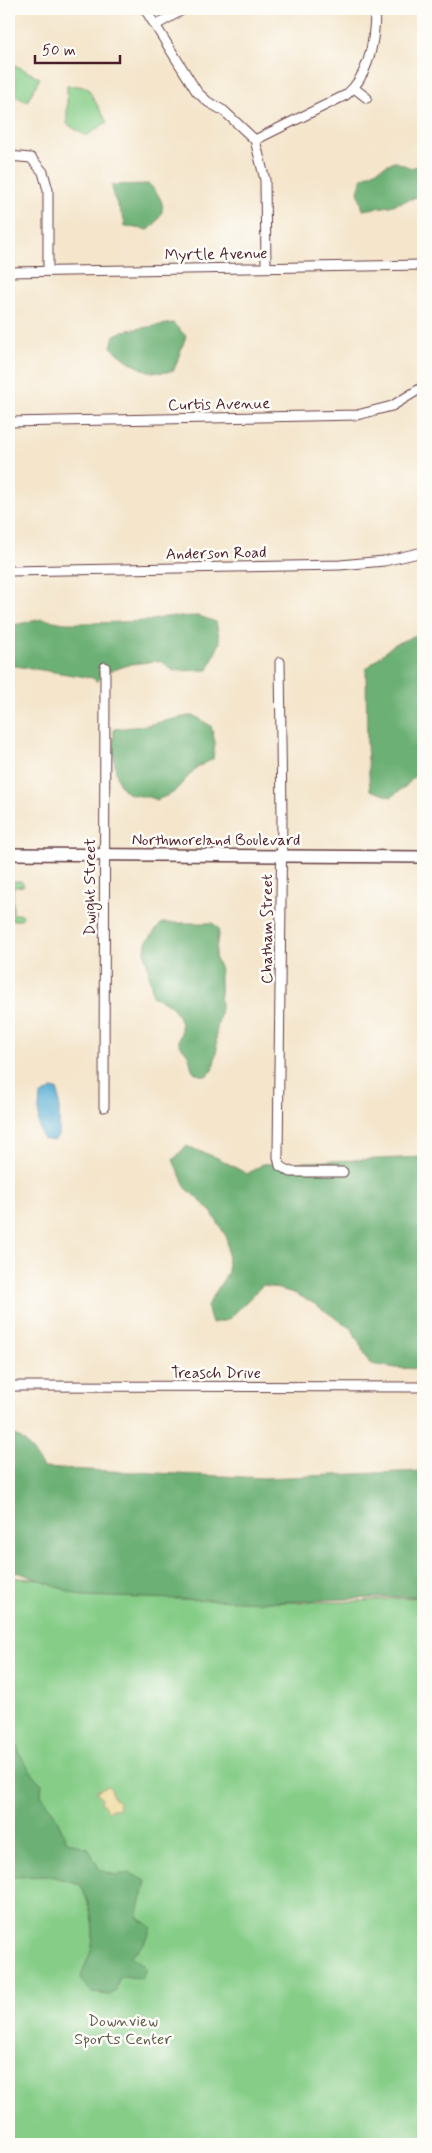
<svg xmlns="http://www.w3.org/2000/svg" width="432" height="2153" font-family="Mynerve,sans-serif">
  <style>
    .green { fill: #86cd88; stroke: #68765a }
    .forest { fill: #6cb074; stroke: #5b6850 }
    .sand { fill: #eeda9e; stroke: #9c7c64 }
    .water { fill: #56aed3; stroke: #50667f }
    .lines { fill: none; stroke-linecap: round; stroke-linejoin: round }
    .minor-casing { stroke: #643d43; stroke-width: 11 }
    .tertiary-casing { stroke: #643d43; stroke-width: 14 }
    .minor { stroke: #fff; stroke-width: 9 }
    .tertiary { stroke: #fff; stroke-width: 11 }
    .labels { text-anchor: middle; stroke-width: 5; stroke-linejoin: round; paint-order: stroke }
    .street-label { font-size: 16px; fill: #4a1f2b; stroke: #fdfcf7 }
    .park-label { font-size: 16px; fill: #5f5c4c; stroke: #fdfcf7 }
  </style>
  <rect width="100%" height="100%" fill="#fdfcf7"/>
  <filter id="ink" filterUnits="userSpaceOnUse"><feTurbulence type="fractalNoise" baseFrequency=".02" numOctaves="2"/><feDisplacementMap in="SourceGraphic" scale="10" xChannelSelector="R" yChannelSelector="G"/><feConvolveMatrix kernelMatrix="1 2 1 2 8 2 1 2 1" color-interpolation-filters="sRGB"/></filter>
  <filter id="wash" filterUnits="userSpaceOnUse"><feTurbulence type="fractalNoise" baseFrequency=".0096" numOctaves="4" result="noise"/><feDisplacementMap in="SourceGraphic" scale="20" xChannelSelector="R" yChannelSelector="G"/><feGaussianBlur stdDeviation="1.12" result="paint"/><feColorMatrix in="noise" values="0 0 0 0 0 0 0 0 0 0 0 0 0 0 0 0 0 1.4 0 .05"/><feComposite in="paint" operator="in"/></filter>
  <g filter="url(#wash)">
    <rect width="100%" height="100%" fill="#f4e5cb"/>
    <path class="green" d="M9 62 40 78 27 102 9 93Z
      M67 85 87 87 107 122 86 136 67 124Z
      M9 881H21L24 884 23 886 13 887V914H22L23 917 20 920H9L11 887 9 886Z
      M9 1577 273 1602H344L423 1597V2144H9Z"/>
    <path class="forest" d="M394 161 411 168 423 164V195L390 206 363 210 358 191 362 178Z
      M149 184C167 203 167 212 149 230L123 226 125 222 113 195 112 185Z
      M173 323 186 336 174 370C150 379 128 362 111 347L114 335 123 331Z
      M199 616 216 622 220 642 208 670 174 671 160 661 131 664 105 673 97 682 93 678 9 665V626L42 619 65 623H93L148 621 165 617Z
      M423 632V766L406 786 391 797 370 790 367 745 366 669 393 645Z
      M188 716H195L211 726 215 742 213 759 196 768 173 793 157 800C147 795 140 797 130 794 112 789 113 745 114 729L142 726Z
      M162 923H213L219 929 215 957 220 967V980L221 1008 216 1034 217 1048 213 1070 206 1076C185 1073 195 1064 186 1052 183 1048 180 1047 179 1042 178 1038 181 1035 181 1031 182 1014 169 1000 153 997L145 952 146 942Z
      M186 1146 218 1158 247 1174 263 1164 423 1157V1369L396 1368 370 1364 352 1329 315 1304 294 1293 263 1285 228 1320 212 1323 207 1306 228 1272 227 1238 210 1210 186 1188 173 1160Z
      M9 1433C26 1437 34 1454 43 1468L265 1478 423 1471V1596L273 1602 81 1596 20 1573 9 1572Z
      M9 1736C16 1742 18 1750 22 1758 27 1767 34 1777 42 1784L41 1795 54 1813 67 1841 88 1848 100 1870 116 1875 130 1873 146 1881 137 1917 152 1927C147 1941 142 1947 130 1956L142 1964 146 1969 141 1979 124 1976 119 1979 115 1992 109 1995 92 1993 81 1980C82 1968 90 1958 92 1946 95 1925 90 1903 80 1884L50 1876 9 1877Z"/>
    <path class="sand" d="M107 1786 111 1789 113 1797 119 1802 118 1809H112L108 1811 101 1802 102 1798 96 1791Z"/>
    <path class="water" d="M52 1089 57 1090 59 1095V1134L54 1141 43 1139C36 1125 39 1111 40 1096Z"/>
  </g>
  <g filter="url(#ink)">
    <g class="lines">
      <g class="minor-casing">
        <path id="minor" d="M145 9 197 92 208 102 224 111 255 140 265 180 266 267
          M156 25 184 9
          M354 88 367 98
          M255 140 346 95C370 75 375 38 375 9
          M9 156 31 158 43 172 48 190V271
          M9 272 423 265
          M9 422 357 415 392 406 423 387
          M9 571 340 565 384 561 423 552
          M280 662 282 816 278 1157 280 1166 291 1172H343
          M104 1107 105 667
          M9 1386 423 1387"/>
      </g>
      <g class="tertiary-casing">
        <path id="tertiary" d="M9 854 423 857"/>
      </g>
      <use href="#minor" class="minor"/>
      <use href="#tertiary" class="tertiary"/>
    </g>
  </g>
  <g class="labels">
    <g class="street-label">
      <text transform="translate(216 253) rotate(-1)" y="6">Myrtle Avenue</text>
      <text transform="translate(219 403) rotate(-1)" y="6">Curtis Avenue</text>
      <text transform="translate(216 552) rotate(-1)" y="6">Anderson Road</text>
      <text x="216" y="845">Northmoreland Boulevard</text>
      <text transform="translate(89 887) rotate(-90)" y="6">Dwight Street</text>
      <text transform="translate(266 929) rotate(-90)" y="6">Chatham Street</text>
      <text x="216" y="1378">Treasch Drive</text>
    </g>
    <g class="park-label">
      <text x="123" y="2026">Downview<tspan x="123" dy="18">Sports Center</tspan></text>
    </g>
  </g>
  <rect width="432" height="2153" fill="none" stroke="#fdfcf7" stroke-width="30"/>
  <path d="M35 55v8h85v-8" fill="none" stroke="#4a1f2b" stroke-width="2.5"/>
  <text x="42" y="55" font-size="15" fill="#4a1f2b" stroke="#fdfcf7" stroke-width="4" paint-order="stroke">50 m</text>
</svg>
